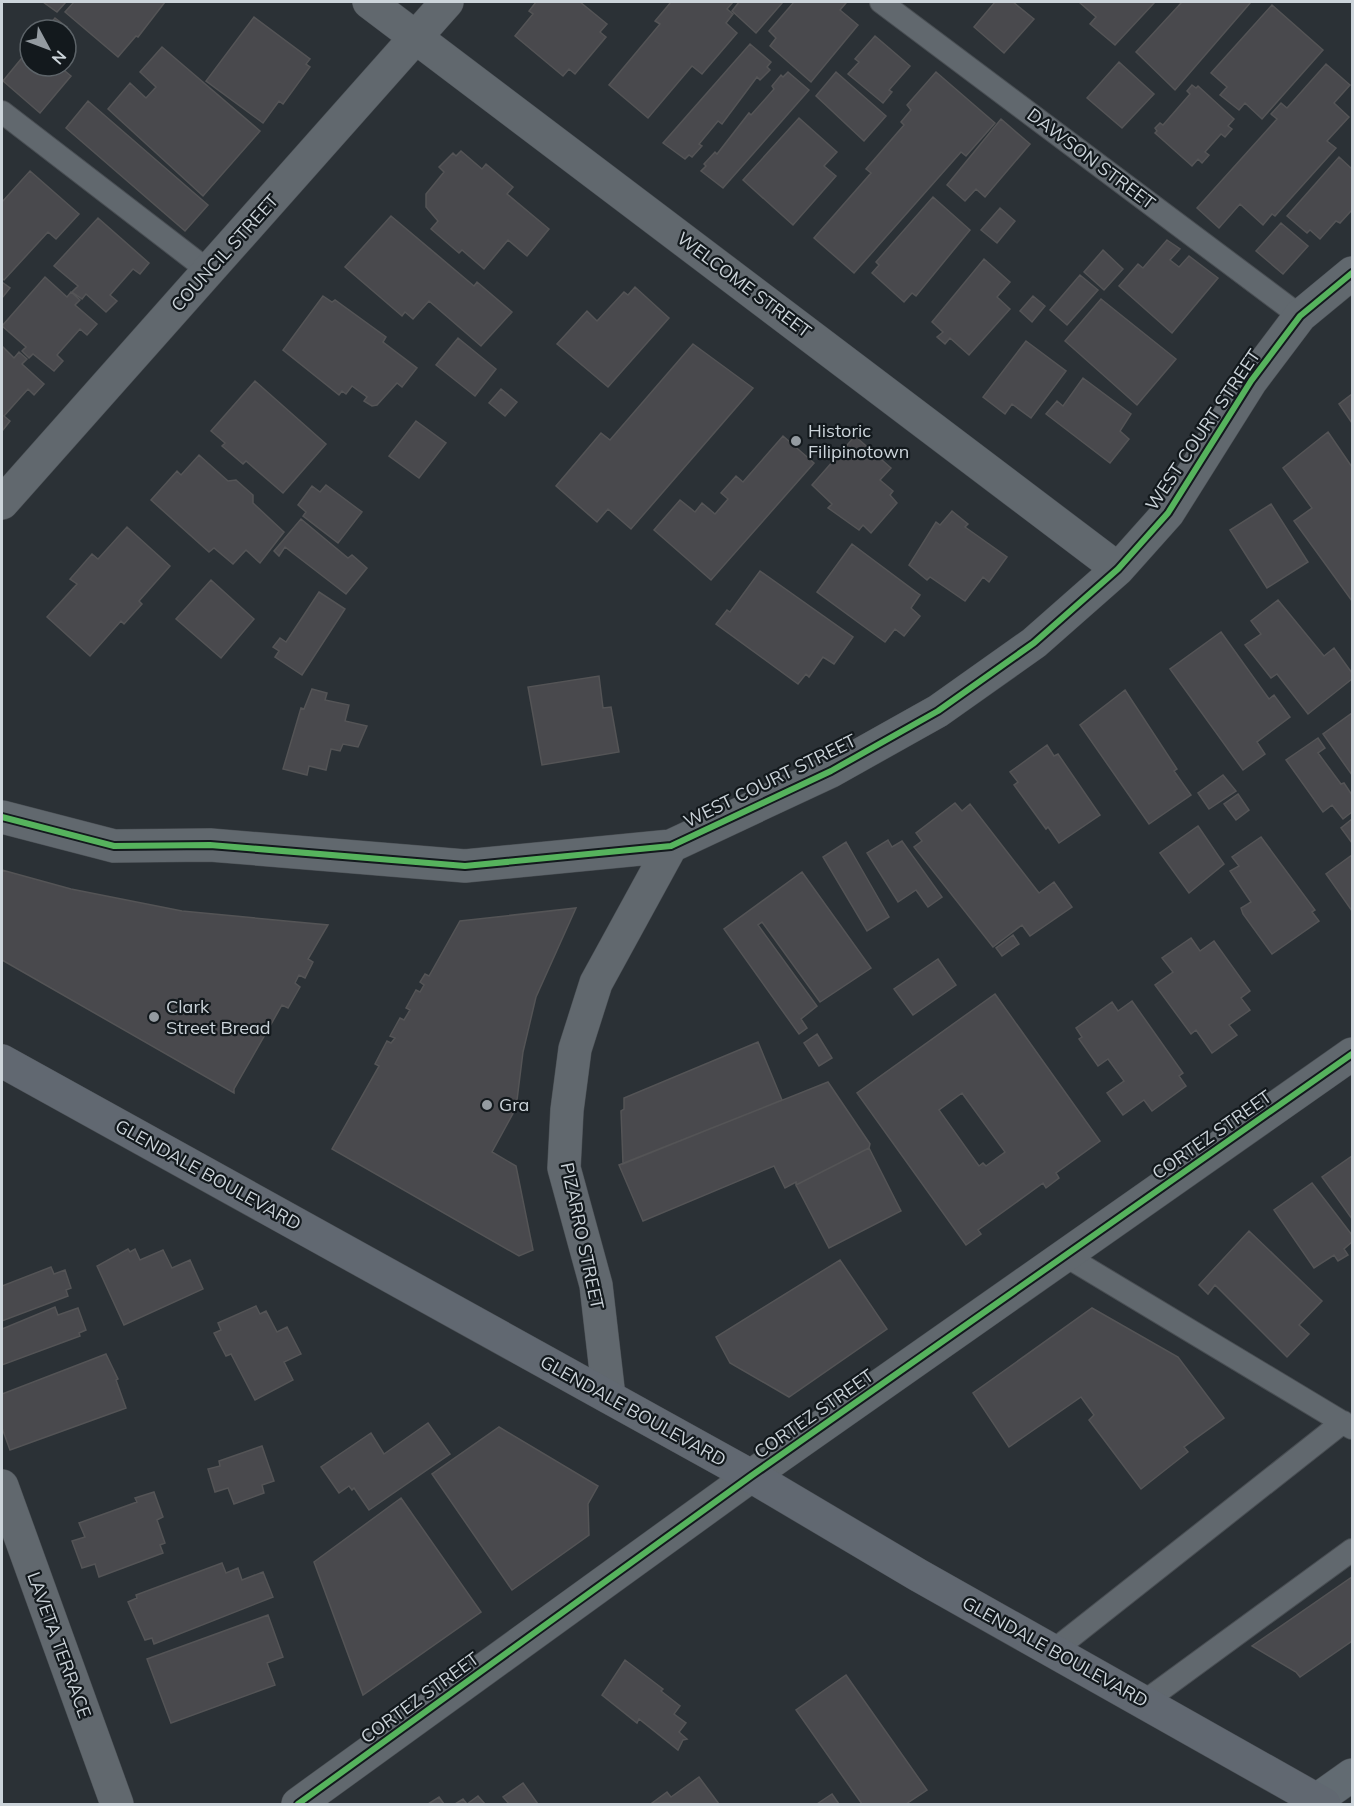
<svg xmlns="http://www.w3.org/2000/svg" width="1354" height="1806" font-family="Mulish,sans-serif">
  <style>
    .building { fill: #49494d; stroke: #545456; stroke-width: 1.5; fill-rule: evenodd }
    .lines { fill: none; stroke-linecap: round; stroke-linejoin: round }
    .lane-casing { stroke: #494e53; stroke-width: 24 }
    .street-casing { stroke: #494e53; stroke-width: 34 }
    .secondary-casing { stroke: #494e53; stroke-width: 34 }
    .primary-casing { stroke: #494e53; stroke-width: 34 }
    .lane { stroke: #61686e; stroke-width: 22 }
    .street { stroke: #61686e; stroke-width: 33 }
    .secondary { stroke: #626b72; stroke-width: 33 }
    .primary { stroke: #616871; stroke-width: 33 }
    .cycleway-casing { stroke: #13191d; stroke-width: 10 }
    .cycleway { stroke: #56b35d; stroke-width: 6 }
    .poi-dot { fill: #949ba1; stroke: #13191d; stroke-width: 2 }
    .labels { text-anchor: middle; stroke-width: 4.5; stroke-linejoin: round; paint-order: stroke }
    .street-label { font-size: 18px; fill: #ccd4da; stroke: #13191d }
    .poi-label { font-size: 18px; fill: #ccd4da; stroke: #13191d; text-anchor: start }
  </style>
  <rect width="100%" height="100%" fill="#2b3136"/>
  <path class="building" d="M43 2H66L57 12Z
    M74 2H165L138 37 136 36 118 57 65 12Z
    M536 2H580L607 24 600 32 606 37 575 74 569 69 563 76 515 36 533 14 529 11Z
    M671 2H733L727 9 733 14 726 23 737 33 702 74 692 66 648 118 609 85 660 24 655 21Z
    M739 2H783L756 33 732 11Z
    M794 2H844L846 3 840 10 858 25 811 82 770 46 776 38 769 31Z
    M995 2H1013L1034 19 1004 53 974 27Z
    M1079 2H1155L1115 45 1090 24 1096 17Z
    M1182 2H1251L1175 90 1136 52Z
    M1272 5 1323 50 1262 119 1245 103 1239 110 1220 95 1227 87 1211 73Z
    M254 17 310 59 306 64 310 67 283 104 279 101 263 123 206 81Z
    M55 18 67 27 64 30H45Z
    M875 36 910 66 889 90 892 92 883 103 848 74 859 62 855 59Z
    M750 44 771 62 767 67 770 70 760 80 757 77 722 124 718 121 699 144 702 146 692 157 689 155 685 159 663 143Z
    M162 47 260 131 203 196 108 109 130 83 146 98 156 87 140 72Z
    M30 48V66H59L71 76 40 113 3 81Z
    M1119 62 1154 94 1122 128 1087 98Z
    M1326 64 1350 85 1334 103 1349 117 1327 141 1336 148 1275 216 1272 214 1263 225 1240 204 1219 228 1197 208 1277 119 1271 114 1281 103 1287 108Z
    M788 72 809 90 723 188 701 171 706 166 704 164 715 152 717 154 749 113 751 115 774 89 772 86 781 75 783 77Z
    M836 72 886 116 864 141 816 96Z
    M936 72 995 123 966 156 961 152 854 273 814 238 871 173 866 169 904 125 901 122 911 110 907 105Z
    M1192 85 1196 88 1198 86 1234 119 1228 126 1232 129 1225 137 1221 134 1205 152 1209 155 1202 163 1198 159 1192 166 1155 133 1157 131 1155 128 1160 123 1163 125 1190 94 1187 91Z
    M88 101 208 205 185 231 66 128Z
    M799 118 837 152 824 166 836 176 793 225 743 180Z
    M1001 119 1030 144 985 197 976 189 965 201 947 185Z
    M461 151 482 169 486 164 513 187 507 194 549 229 527 256 508 240 484 269 462 250 459 253 431 229 438 221 426 207V194L444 172 439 167 453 153 456 156Z
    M1339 157 1352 169V210L1340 223 1336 221 1320 239 1310 230 1307 233 1287 216Z
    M30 171 79 214 56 239 48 232 4 280 2 278V202Z
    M933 197 970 230 916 296 912 293 904 302 872 273 879 265 876 262Z
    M1000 208 1015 221 997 243 981 230Z
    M391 216 474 286 477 282 512 312 481 346 429 301 413 319 405 312 402 316 345 267Z
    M98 218 149 263 140 274 133 269 110 295 117 301 106 312 86 294 82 299 72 292 78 286 54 266Z
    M1281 223 1308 246 1283 274 1256 251Z
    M1167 240 1180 249 1170 260 1179 267 1189 256 1218 278 1172 333 1119 286 1138 264 1143 268Z
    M1103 250 1123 269 1104 290 1084 272Z
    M984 259 1010 282 997 297 1010 309 969 355 950 338 945 344 937 337 943 332 932 322Z
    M1080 275 1098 290 1067 325 1050 310Z
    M45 277 67 297 71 292 80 300 75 305 97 324 87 335 80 329 57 355 63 361 54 371 33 354 29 358 22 351 26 347 2 326Z
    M2 282 10 288 2 298Z
    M635 287 669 318 608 387 557 344 587 311 597 321 624 292 628 295Z
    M323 296 332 302 335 300 386 337 383 342 417 368 402 387 397 383 377 405 372 406 364 401 367 397 352 386 346 394 342 391 339 395 283 350Z
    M1033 296 1045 306 1032 322 1020 311Z
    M1101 299 1176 359 1137 405 1065 341Z
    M458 338 496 369 475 396 436 365Z
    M1026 341 1066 371 1031 418 1012 404 1005 414 983 397Z
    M693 344 753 388 631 529 608 509 597 522 556 486 601 433 610 440Z
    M2 346 14 358 19 352 27 359 22 364 44 384 34 395 28 389 4 416 10 421 2 431Z
    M1083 378 1131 414 1120 431 1129 439 1110 463 1046 414 1057 401 1063 406Z
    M255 381 326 444 283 493 246 461 243 464 222 446 225 443 211 431Z
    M501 389 517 402 505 416 489 403Z
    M1352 394V423L1339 404Z
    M416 421 446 443 419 478 389 456Z
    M1328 432 1352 467V601L1294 521 1312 508 1283 468Z
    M783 436 814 463 711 580 654 530 680 500 695 512 702 503 715 514 728 499 721 493 736 476 743 482Z
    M855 436 891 468 880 480 893 491 890 495 897 503 871 533 863 525 859 530 828 508 832 504 812 485Z
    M199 455 228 481 236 480 253 495V503L284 532 260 563 246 550 233 564 214 548 209 552 151 500 177 471 181 475Z
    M326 485 362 512 338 543 303 516 306 512 298 505 312 486 320 492Z
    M1271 504 1308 562 1267 588 1230 530Z
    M952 511 968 524 965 527 1007 557 989 582 983 577 965 601 930 577 927 580 909 565 936 522 940 525Z
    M301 519 348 558 352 555 367 568 346 594 285 547 279 556 274 551Z
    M127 527 170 566 139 601 142 604 124 624 121 621 90 656 47 617 77 584 70 579 92 554 98 559Z
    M852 544 920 595 911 608 920 616 904 636 895 629 885 642 817 592Z
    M760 571 853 637 834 664 823 657 809 677 806 674 798 684 716 624 727 610 730 612Z
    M211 580 254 619 221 658 176 619Z
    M319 592 345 609 302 675 275 657 279 651 273 647 280 638 286 642Z
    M1278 600 1324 656 1334 648 1352 673V679L1308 714 1277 674 1271 678 1245 645 1261 634 1251 621Z
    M1221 632 1269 699 1274 695 1290 717 1257 742 1265 754 1243 770 1170 669Z
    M599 676 603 708 611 707 619 752 542 765 528 687Z
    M312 689 327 693 325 700 349 705 345 721 367 726 358 747 343 744 340 751 331 749 326 770 309 766 307 775 283 769 301 708 304 709Z
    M1125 690 1177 769 1174 771 1191 795 1149 824 1080 725Z
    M1352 713V775L1323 734Z
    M1318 738 1325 748 1318 753 1341 784 1344 783 1352 795V812L1343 819 1332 805 1323 812 1286 760Z
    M1047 745 1054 756 1058 754 1100 815 1059 843 1048 827 1046 829 1014 785 1018 782 1010 772Z
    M1223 775 1236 791 1209 809 1198 793Z
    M1238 794 1249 810 1236 820 1224 804Z
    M955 803 962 811 970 804 1039 893 1054 882 1072 907 1030 936 1022 925 993 947 914 847 922 841 916 833Z
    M1352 819V843L1341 828Z
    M1198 826 1224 864 1189 893 1160 853Z
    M1261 837 1315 910 1312 912 1319 921 1272 954 1243 914 1241 908 1251 902 1230 871 1239 866 1232 857Z
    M888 840 892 847 902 841 942 897 928 907 916 890 898 902 867 853Z
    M846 842 889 917 867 931 823 857Z
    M1352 855V911L1326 874Z
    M2 870 71 889 182 911 328 925 308 959 313 962 305 978 299 975 295 983 300 987 288 1008 282 1005 234 1089V1093L2 960Z
    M802 872 871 968 820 1002 762 922 758 925 817 1006 801 1019 807 1028 799 1034 724 929Z
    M576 908 536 997 523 1052 516 1108 492 1152 516 1166 533 1250 519 1256 332 1149 379 1066 375 1064 387 1041 391 1043 395 1038 390 1036 400 1018 404 1020 410 1010 406 1008 416 990 420 992 424 985 420 982 425 974 429 976 460 921Z
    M1013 935 1019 944 1002 956 996 948Z
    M1191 938 1200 951 1214 941 1250 991 1241 998 1250 1010 1229 1025 1237 1035 1212 1053 1196 1030 1191 1034 1155 985 1173 972 1162 958Z
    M938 959 956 985 913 1015 894 989Z
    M995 994 1100 1141 1056 1173 1059 1178 1046 1188 1043 1183 978 1230 981 1234 966 1245 857 1093ZM962 1093 1005 1152 986 1166 983 1163 979 1166 939 1110Z
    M1132 1001 1183 1073 1179 1076 1186 1086 1152 1111 1144 1100 1123 1115 1107 1093 1124 1081 1108 1059 1098 1066 1079 1039 1082 1037 1076 1028 1112 1002 1118 1011Z
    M817 1034 832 1058 819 1066 804 1043Z
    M758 1042 782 1100 623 1164 621 1111 624 1109V1098Z
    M828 1082 870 1144 869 1148 796 1185V1182L785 1188 774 1166 643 1221 619 1165Z
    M869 1148 901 1211 829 1248 796 1185Z
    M1352 1156V1219L1322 1177Z
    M1312 1183 1352 1235V1242L1344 1249 1348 1255 1338 1261 1334 1255 1314 1268 1274 1210Z
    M1249 1231 1322 1301 1299 1325 1309 1334 1287 1357 1215 1285 1208 1294 1199 1285Z
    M128 1249 130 1252 135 1249 140 1260 163 1250 172 1268 190 1260 203 1289 124 1325 97 1266Z
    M840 1260 887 1329 789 1397 730 1363 716 1337Z
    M51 1267 54 1274 65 1270 71 1288 66 1290 68 1296 2 1321V1286Z
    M256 1306 260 1314 266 1311 277 1332 287 1327 301 1354 284 1362 293 1380 255 1400 231 1354 226 1356 214 1333 221 1330 218 1323Z
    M55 1307 58 1315 78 1308 86 1330 79 1333 80 1336 2 1365V1329Z
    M1092 1308 1178 1357 1224 1418 1184 1447 1188 1452 1141 1489 1089 1420 1094 1415 1081 1397 1009 1447 973 1393Z
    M106 1354 118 1379 116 1380 126 1408 10 1450 2 1428V1394Z
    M428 1423 450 1454 369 1510 354 1488 352 1490 349 1486 339 1493 321 1467 371 1433 384 1454Z
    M499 1427 598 1486 588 1504 589 1535 512 1590 432 1474Z
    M262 1446 274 1481 262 1485 264 1493 234 1504 228 1488 215 1492 208 1469 220 1466 219 1461Z
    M154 1492 163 1517 157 1520 165 1543 160 1545 163 1553 99 1577 95 1564 82 1568 72 1541 85 1537 79 1523 137 1502 135 1498Z
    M401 1498 481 1612 363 1695 314 1562Z
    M222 1563 226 1573 238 1568 242 1580 263 1572 273 1597 154 1644 152 1638 145 1640 128 1602 137 1598 136 1595Z
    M1352 1577V1641L1300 1677 1296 1672 1252 1646Z
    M268 1615 283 1657 267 1663 275 1685 171 1723 147 1659Z
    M625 1660 663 1689 661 1691 680 1706 674 1714 686 1723 679 1732 687 1739 683 1740 678 1750 639 1719 637 1723 602 1695Z
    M846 1675 927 1790 906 1804H862L796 1710Z
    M699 1777 719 1804 652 1803 667 1792 671 1797Z
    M523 1783 538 1804H509L503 1797Z
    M832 1794 839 1804H817Z
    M478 1796 485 1804H455L463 1799 467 1804Z
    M439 1797 444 1804H428Z"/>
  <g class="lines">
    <g class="lane-casing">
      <path id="lane" d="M881 2 1300 316
        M2 112 210 272
        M1066 1256 1352 1428
        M1053 1651 1343 1422
        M1144 1702 1352 1550"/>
    </g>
    <g class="street-casing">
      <path id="street" d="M369 2 1118 569
        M2 503 447 2
        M2 817 114 846 210 845 465 866 671 846 831 771 938 711 1034 643 1118 569 1168 513 1251 381 1300 316 1352 273
        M609 1397 596 1285 564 1168 567 1110 575 1049 596 983 671 846
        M2 1486 117 1804
        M298 1804 751 1476 1352 1054"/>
    </g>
    <g class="secondary-casing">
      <path id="secondary" d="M1311 1804 1352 1775"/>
    </g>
    <g class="primary-casing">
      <path id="primary" d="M2 1061 751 1476 918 1575 1324 1804"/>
    </g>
    <use href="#lane" class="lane"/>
    <use href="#street" class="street"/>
    <use href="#secondary" class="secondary"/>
    <use href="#primary" class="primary"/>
    <g class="cycleway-casing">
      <path id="cycleway" d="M2 817 114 846 210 845 465 866 671 846 831 771 938 711 1034 643 1118 569 1168 513 1251 381 1300 316 1352 273
        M298 1804 751 1476 1352 1054"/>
    </g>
    <use href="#cycleway" class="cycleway"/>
  </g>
  <g class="poi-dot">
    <circle cx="796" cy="441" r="6"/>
    <circle cx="154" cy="1017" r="6"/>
    <circle cx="487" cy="1105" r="6"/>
  </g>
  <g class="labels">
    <g class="street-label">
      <text transform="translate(1091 159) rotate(37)" y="6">DAWSON STREET</text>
      <text transform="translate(225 253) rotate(-48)" y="6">COUNCIL STREET</text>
      <text transform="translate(744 285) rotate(37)" y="6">WELCOME STREET</text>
      <text transform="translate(1203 430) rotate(-56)" y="6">WEST COURT STREET</text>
      <text transform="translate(770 781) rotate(-26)" y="6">WEST COURT STREET</text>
      <text transform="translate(1212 1135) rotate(-35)" y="6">CORTEZ STREET</text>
      <text transform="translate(208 1175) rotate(29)" y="6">GLENDALE BOULEVARD</text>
      <text transform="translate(582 1236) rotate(78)" y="6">PIZARRO STREET</text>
      <text transform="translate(633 1411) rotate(29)" y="6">GLENDALE BOULEVARD</text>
      <text transform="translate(814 1414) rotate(-35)" y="6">CORTEZ STREET</text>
      <text transform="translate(59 1645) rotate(70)" y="6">LAVETA TERRACE</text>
      <text transform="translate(1055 1652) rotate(29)" y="6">GLENDALE BOULEVARD</text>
      <text transform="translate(420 1698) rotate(-36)" y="6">CORTEZ STREET</text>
    </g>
    <g class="poi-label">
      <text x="808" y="437">Historic<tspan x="808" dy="21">Filipinotown</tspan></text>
      <text x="166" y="1013">Clark<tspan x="166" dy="21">Street Bread</tspan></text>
      <text x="499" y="1111">Gra</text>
    </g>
  </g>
  <rect width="1354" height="1806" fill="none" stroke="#ccd4da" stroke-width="6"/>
  <g transform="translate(48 48) rotate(131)"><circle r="28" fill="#13191d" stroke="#5d6469" stroke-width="1.5"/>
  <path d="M0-4.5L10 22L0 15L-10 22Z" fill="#949ba1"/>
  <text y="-9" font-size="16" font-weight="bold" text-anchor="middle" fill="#ccd4da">N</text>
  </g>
</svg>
